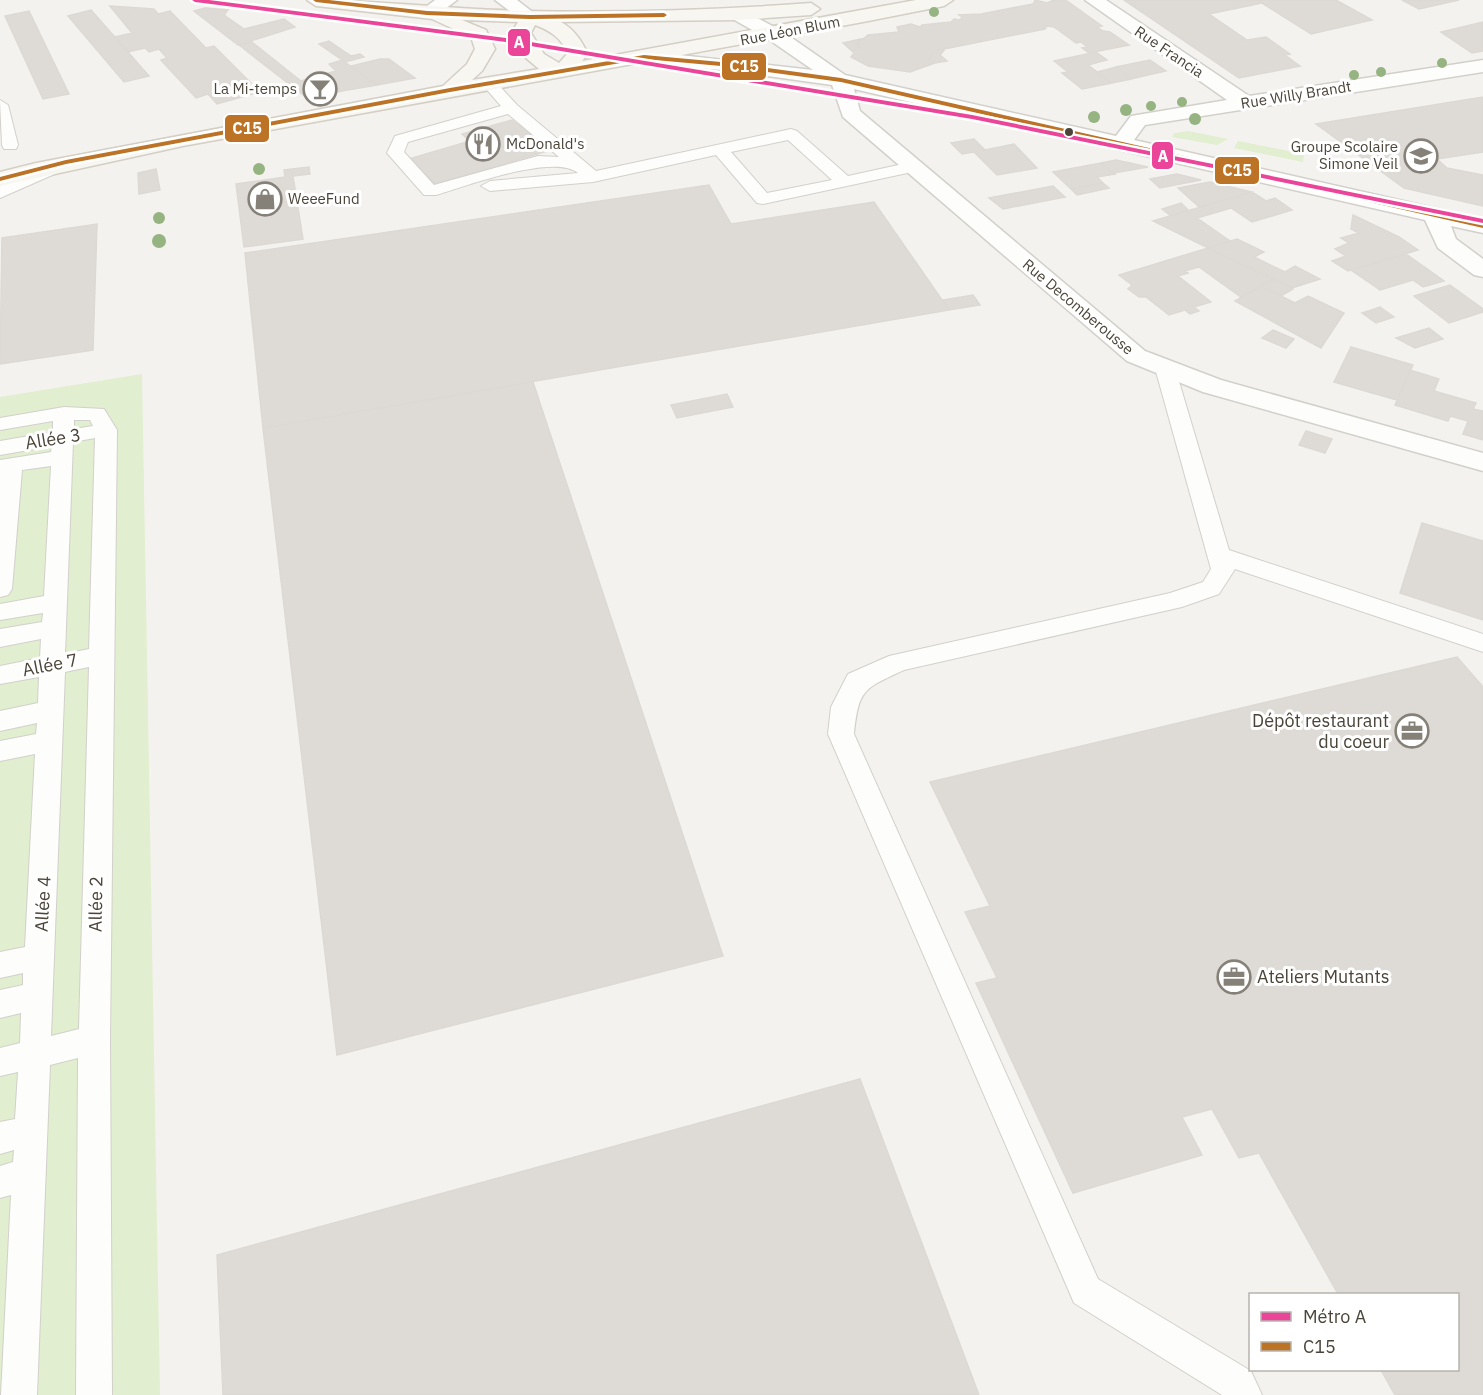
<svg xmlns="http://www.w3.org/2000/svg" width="1483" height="1395" font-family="'IBM Plex Sans',sans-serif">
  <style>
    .green { fill: #e1eecf }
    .building { fill: #dedbd6; stroke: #dcd9d4; stroke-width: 1.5 }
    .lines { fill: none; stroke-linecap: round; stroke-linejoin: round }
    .lane-casing { stroke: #d2d0cb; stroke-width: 2 }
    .street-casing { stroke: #d2d0cb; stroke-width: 3 }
    .secondary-casing { stroke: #d3cfc5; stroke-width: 3 }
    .lane { fill: #fdfdfc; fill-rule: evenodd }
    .street { fill: #fdfdfc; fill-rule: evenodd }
    .secondary { fill: #f7f6f1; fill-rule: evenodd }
    .bus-1-casing { stroke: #fff; stroke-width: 5 }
    .bus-1 { fill: #bc7326; fill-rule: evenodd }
    .metro-1-casing { stroke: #fff; stroke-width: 5 }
    .metro-1 { fill: #eb4599; fill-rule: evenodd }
    .tree { fill: #96b382 }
    .bus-dot { fill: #4b4439; stroke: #fff; stroke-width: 2 }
    .labels { text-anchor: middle; stroke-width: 6; stroke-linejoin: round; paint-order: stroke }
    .far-street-label { font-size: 15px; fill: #4b4439; stroke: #fff }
    .far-poi-label { font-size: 15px; fill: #4b4439; stroke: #fff; text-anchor: end }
    .street-label { font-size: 18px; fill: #4b4439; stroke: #fff }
    .poi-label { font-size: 18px; fill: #4b4439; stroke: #fff; text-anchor: end }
    .line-badge { stroke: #fff; stroke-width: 2 }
    .badge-label { font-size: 16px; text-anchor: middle; font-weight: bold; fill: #fff }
  </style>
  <rect width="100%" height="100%" fill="#f4f2ee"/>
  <path class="green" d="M1188 131 1228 139 1217 145 1172 137 1174 133Z
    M1238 141 1304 154 1303 162 1234 148Z
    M142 374 160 1395H0V397Z"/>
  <path class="building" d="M1035 0 1047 3 1054 0 1067 1 1102 26 1097 27 1103 31 1110 32 1129 45 1089 53 1082 48 1087 47 1081 42 1076 43 1054 27 1047 26 1045 29 934 51 929 58 935 63 910 72 868 66 851 57 854 53 852 51 860 46 857 44 868 35 899 32 897 27 911 24 920 27 922 25 951 22 954 19 960 20 962 17 959 15 981 14 1033 4Z
    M1124 0H1336L1372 20 1311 34 1262 3 1209 14 1247 40 1266 37 1290 54 1285 55 1300 66 1239 78Z
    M1402 0H1459L1419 9Z
    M110 6 154 9 158 14 170 11 206 48 214 46 251 83 247 84 256 93 217 104 208 94 196 98 161 60 167 58 159 49 149 52 145 48 128 52 115 37 132 33Z
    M205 8 228 10 224 15 244 29 284 19 295 27 238 45 194 11Z
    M91 10 128 52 149 76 124 82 68 16Z
    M29 11 69 94 43 99 5 16Z
    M1483 22V51L1472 53 1441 32Z
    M861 39 857 44 860 46 852 51 843 43Z
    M329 41 351 56 360 54 364 57 345 62 319 44Z
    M252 42 301 81 321 75 342 91 307 98 239 45Z
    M946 48 940 55 947 61 935 63 929 58 934 51Z
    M1096 52 1107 60 1088 65 1112 83 1082 89 1062 73 1068 72 1054 61Z
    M380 59H389L415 78 377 85 351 66Z
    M342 60 345 62 377 85 342 91 321 75 336 71 329 64Z
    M1150 60 1166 71 1131 79 1116 67Z
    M1116 67 1131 79 1112 83 1097 72Z
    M1483 97V152L1437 159 1447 168 1483 175V206L1404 188 1316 124Z
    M512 120 551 150 435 184 423 172 417 174 409 159 470 141 462 134Z
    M974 139 985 150 1014 144 1037 168 997 175 974 152 962 154 951 143Z
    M1116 160 1148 167 1114 173 1101 163Z
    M1101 163 1115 174 1097 177 1103 183 1071 189 1053 172Z
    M309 167 310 174 293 176 303 239 244 247 236 184 285 177 284 170Z
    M156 169 160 190 139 194 138 173Z
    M1177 174 1201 180 1160 188 1150 179Z
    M1210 182 1252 192 1199 207 1178 188Z
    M1103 183 1109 188 1077 195 1071 189Z
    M709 185 731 224 874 202 949 310 263 428 245 253Z
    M1053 186 1065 197 1003 209 989 198Z
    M1252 192 1266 201 1275 198 1292 210 1252 222 1231 208 1197 218 1230 241 1208 248 1153 221Z
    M1181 203 1188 210 1171 216 1162 209Z
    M1353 215 1399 237 1418 250 1348 271 1332 261 1346 256 1335 249 1349 243 1341 238 1359 233 1351 229Z
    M97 224 93 350 0 364 2 238Z
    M1237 239 1264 252 1254 257 1285 272 1295 266 1320 279 1292 288 1208 248Z
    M1208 248 1273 279 1241 297 1199 267 1185 271 1188 273 1178 276 1211 302 1194 307 1199 311 1190 314 1185 310 1169 315 1146 297H1139L1128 289 1132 285 1119 275Z
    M1406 254 1444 281 1423 287 1413 280 1380 290 1351 270Z
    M1273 279 1292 288 1293 289 1281 296 1261 286Z
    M1450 285 1483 309V312L1449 323 1414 296Z
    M1261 286 1295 303 1308 296 1344 313 1321 348 1235 301Z
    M973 295 980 305 949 310 943 300Z
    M1380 307 1394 317 1376 323 1362 313Z
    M1429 328 1443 339 1415 348 1396 338Z
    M1273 330 1294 339 1286 348 1262 338Z
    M1351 347 1413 365 1397 400 1334 382Z
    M1410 370 1439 379 1434 391 1476 403 1473 409 1483 411V440L1463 434 1468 421 1450 416 1448 421 1395 405Z
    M533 382 723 956 337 1055 263 428Z
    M727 394 733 407 677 418 671 405Z
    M1306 431 1332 439 1325 453 1299 445Z
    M1422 523 1483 541V620L1400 593Z
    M1457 657 1483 687V1395H1395L1381 1370H1458V1294H1338L1259 1153 1239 1158 1212 1109 1182 1117 1202 1155 1073 1193 976 983 997 978 965 912 990 906 930 782Z
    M860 1079 979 1395H223L217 1255Z"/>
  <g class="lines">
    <g class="lane-casing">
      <path id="lane" d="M489 78 494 80 517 105 596 171 791 129 797 131 848 176 912 162 920 167 912 172 763 204 757 203 716 155 593 182 490 191 481 186 490 181 578 173C554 153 466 186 436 195H424L387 153 395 136 501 106 481 83ZM508 114 559 157 538 156 434 185 404 152 408 142ZM788 140 832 180 767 193 731 152Z
        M0 100 8 105 18 145 16 149H4L2 145Z
        M60 160 66 161 68 165 66 169 0 198V186Z
        M1165 362 1172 364 1175 368 1229 550 1483 634V652L1235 569 1219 594 1182 607 904 670C864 689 859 688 854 734L1098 1279 1251 1371 1262 1395H1222L1074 1303 828 734 831 707 848 674 889 656 1170 593 1203 582 1211 569 1155 368 1158 364Z
        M64 407 104 409 117 430 110 1040 112 1395H76L78 1058 50 1065 37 1395H1L11 1195 0 1198V1166L13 1162 14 1150 0 1154V1122L15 1119 18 1072 0 1076V1048L20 1043 21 1013 0 1018V990L23 985V973L0 978V952L25 947 35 754 0 761V741L36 734 37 723 0 731V711L38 703 39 677 0 684V666L40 658 41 639 0 647V629L42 622 43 613 0 620V604L44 596 51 466 22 470 12 589 8 595 0 597V460L51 452 52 446 0 455V441L53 432V421L0 430V418ZM74 420H90L93 426 74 429ZM95 438 89 649 65 654 73 442ZM89 667 79 1029 51 1036 65 672Z"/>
    </g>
    <g class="street-casing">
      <path id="street" d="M435 0H457L434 17H420L418 13Z
        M495 0H517L539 17 537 21H523Z
        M1085 0H1106L1249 96 1483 60V72L1145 125 1134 140 1483 219V233L1451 226 1456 239 1483 259V277L1474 275 1438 248 1425 220 854 89 860 111 1145 351 1221 380 1483 453V471L1203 392 1127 361 843 117 832 85 732 71 644 63 634 57 644 51 813 70 768 39 731 18 729 14 731 10 738 8 782 31 845 75 1116 136 1131 116 1227 100Z"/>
    </g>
    <g class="secondary-casing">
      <path id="secondary" d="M307 0C381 0 455 10 529 11 623 13 718 10 811 3L820 9 811 15 738 20 561 22C574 29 581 40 588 54L582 61 916 0H953L944 6 863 22 183 146 0 186V172L36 163 443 86 467 64 475 49 471 37 432 19 316 6ZM462 20 518 22 511 33 526 58 539 69 472 80 482 71 495 49 486 30ZM535 25C551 31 561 38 568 53L559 63 544 54 531 33Z"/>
    </g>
    <use href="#lane" class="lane"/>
    <use href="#street" class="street"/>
    <use href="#secondary" class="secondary"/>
    <g class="bus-1-casing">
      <path id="bus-1" d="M313 0H329L427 11 530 15 664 13 667 15 664 17 530 19 427 15 316 2Z
        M644 55 732 63 841 78 1483 224V228L841 82 732 67 644 59 450 92 66 164 0 181V177L66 160 450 88Z"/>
    </g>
    <use href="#bus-1" class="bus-1"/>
    <g class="metro-1-casing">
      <path id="metro-1" d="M192 0H209L506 38 972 115 1483 219V223L972 119 506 42 195 2Z"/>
    </g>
    <use href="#metro-1" class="metro-1"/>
  </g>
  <g class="tree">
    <circle cx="934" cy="12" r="5"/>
    <circle cx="1442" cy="63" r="5"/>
    <circle cx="1381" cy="72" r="5"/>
    <circle cx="1354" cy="75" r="5"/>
    <circle cx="1182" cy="102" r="5"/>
    <circle cx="1151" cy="106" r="5"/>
    <circle cx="1126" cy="110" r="6"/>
    <circle cx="1094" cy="117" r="6"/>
    <circle cx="1195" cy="119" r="6"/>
    <circle cx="259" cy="169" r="6"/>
    <circle cx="159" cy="218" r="6"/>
    <circle cx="159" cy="241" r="7"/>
  </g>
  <defs>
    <g id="bar-ring" transform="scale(1.725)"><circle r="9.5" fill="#fff" stroke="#868178" stroke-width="1.5"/><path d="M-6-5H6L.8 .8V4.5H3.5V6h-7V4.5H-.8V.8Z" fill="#868178"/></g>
    <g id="restaurant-ring" transform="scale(1.725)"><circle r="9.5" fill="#fff" stroke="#868178" stroke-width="1.5"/><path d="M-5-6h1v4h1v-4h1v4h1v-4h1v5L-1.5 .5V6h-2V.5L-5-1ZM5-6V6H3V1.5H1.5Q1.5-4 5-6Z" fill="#868178"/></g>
    <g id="school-ring" transform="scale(1.725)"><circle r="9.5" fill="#fff" stroke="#868178" stroke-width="1.5"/><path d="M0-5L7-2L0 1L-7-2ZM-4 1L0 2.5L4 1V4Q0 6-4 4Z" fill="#868178"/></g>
    <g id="shop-ring" transform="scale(1.725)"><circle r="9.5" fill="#fff" stroke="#868178" stroke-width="1.5"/><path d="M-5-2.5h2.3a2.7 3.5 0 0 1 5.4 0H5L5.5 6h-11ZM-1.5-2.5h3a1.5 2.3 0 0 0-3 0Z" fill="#868178"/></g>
    <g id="office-ring" transform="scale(1.725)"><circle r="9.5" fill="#fff" stroke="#868178" stroke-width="1.5"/><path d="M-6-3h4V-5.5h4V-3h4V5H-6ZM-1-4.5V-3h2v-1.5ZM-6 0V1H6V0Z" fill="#868178"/></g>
  </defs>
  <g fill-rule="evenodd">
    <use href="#bar-ring" x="320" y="89"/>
    <use href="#restaurant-ring" x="483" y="144"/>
    <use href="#school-ring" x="1421" y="156"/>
    <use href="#shop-ring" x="265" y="199"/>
    <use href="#office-ring" x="1412" y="731"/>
    <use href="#office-ring" x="1234" y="977"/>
  </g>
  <circle class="bus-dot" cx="1069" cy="132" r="5"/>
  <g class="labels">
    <g class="far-street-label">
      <text transform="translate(790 31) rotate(-11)" y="5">Rue Léon Blum</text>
      <text transform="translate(1169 52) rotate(34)" y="5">Rue Francia</text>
      <text transform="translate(1296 95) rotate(-9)" y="5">Rue Willy Brandt</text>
      <text transform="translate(1078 307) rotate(40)" y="5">Rue Decomberousse</text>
    </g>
    <g class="far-poi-label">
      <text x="297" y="94">La Mi-temps</text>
      <text x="506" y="149" text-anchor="start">McDonald's</text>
      <text x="1398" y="152">Groupe Scolaire<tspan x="1398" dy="17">Simone Veil</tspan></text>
      <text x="288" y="204" text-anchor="start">WeeeFund</text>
    </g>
    <g class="street-label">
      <text transform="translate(53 439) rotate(-9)" y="6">Allée 3</text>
      <text transform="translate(50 665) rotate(-11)" y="6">Allée 7</text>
      <text transform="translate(43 904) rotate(-87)" y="6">Allée 4</text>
      <text transform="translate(96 904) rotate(-89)" y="6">Allée 2</text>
    </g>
    <g class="poi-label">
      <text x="1389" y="727">Dépôt restaurant<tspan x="1389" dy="21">du coeur</tspan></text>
      <text x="1257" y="983" text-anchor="start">Ateliers Mutants</text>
    </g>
  </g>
  <g class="line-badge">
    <rect x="507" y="28" width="24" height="29" rx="6" fill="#eb4599"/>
    <rect x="721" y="52" width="46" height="29" rx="6" fill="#bc7326"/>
    <rect x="224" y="114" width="46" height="29" rx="6" fill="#bc7326"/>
    <rect x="1151" y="141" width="23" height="29" rx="6" fill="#eb4599"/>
    <rect x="1214" y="156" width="46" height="29" rx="6" fill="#bc7326"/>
  </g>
  <g class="badge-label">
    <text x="519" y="48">A</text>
    <text x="744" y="72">C15</text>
    <text x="247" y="134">C15</text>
    <text x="1163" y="162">A</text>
    <text x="1237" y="176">C15</text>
  </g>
  <rect x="1249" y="1293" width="210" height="78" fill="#ffffff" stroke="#b7b4b0" stroke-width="1.5"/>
  <rect x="1261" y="1312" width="30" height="9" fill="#eb4599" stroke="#b7b4b0" stroke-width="1.5"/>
  <text x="1303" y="1323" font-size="18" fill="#4b4439">Métro A</text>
  <rect x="1261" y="1342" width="30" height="9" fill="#bc7326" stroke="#b7b4b0" stroke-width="1.5"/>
  <text x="1303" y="1353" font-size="18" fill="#4b4439">C15</text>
</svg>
